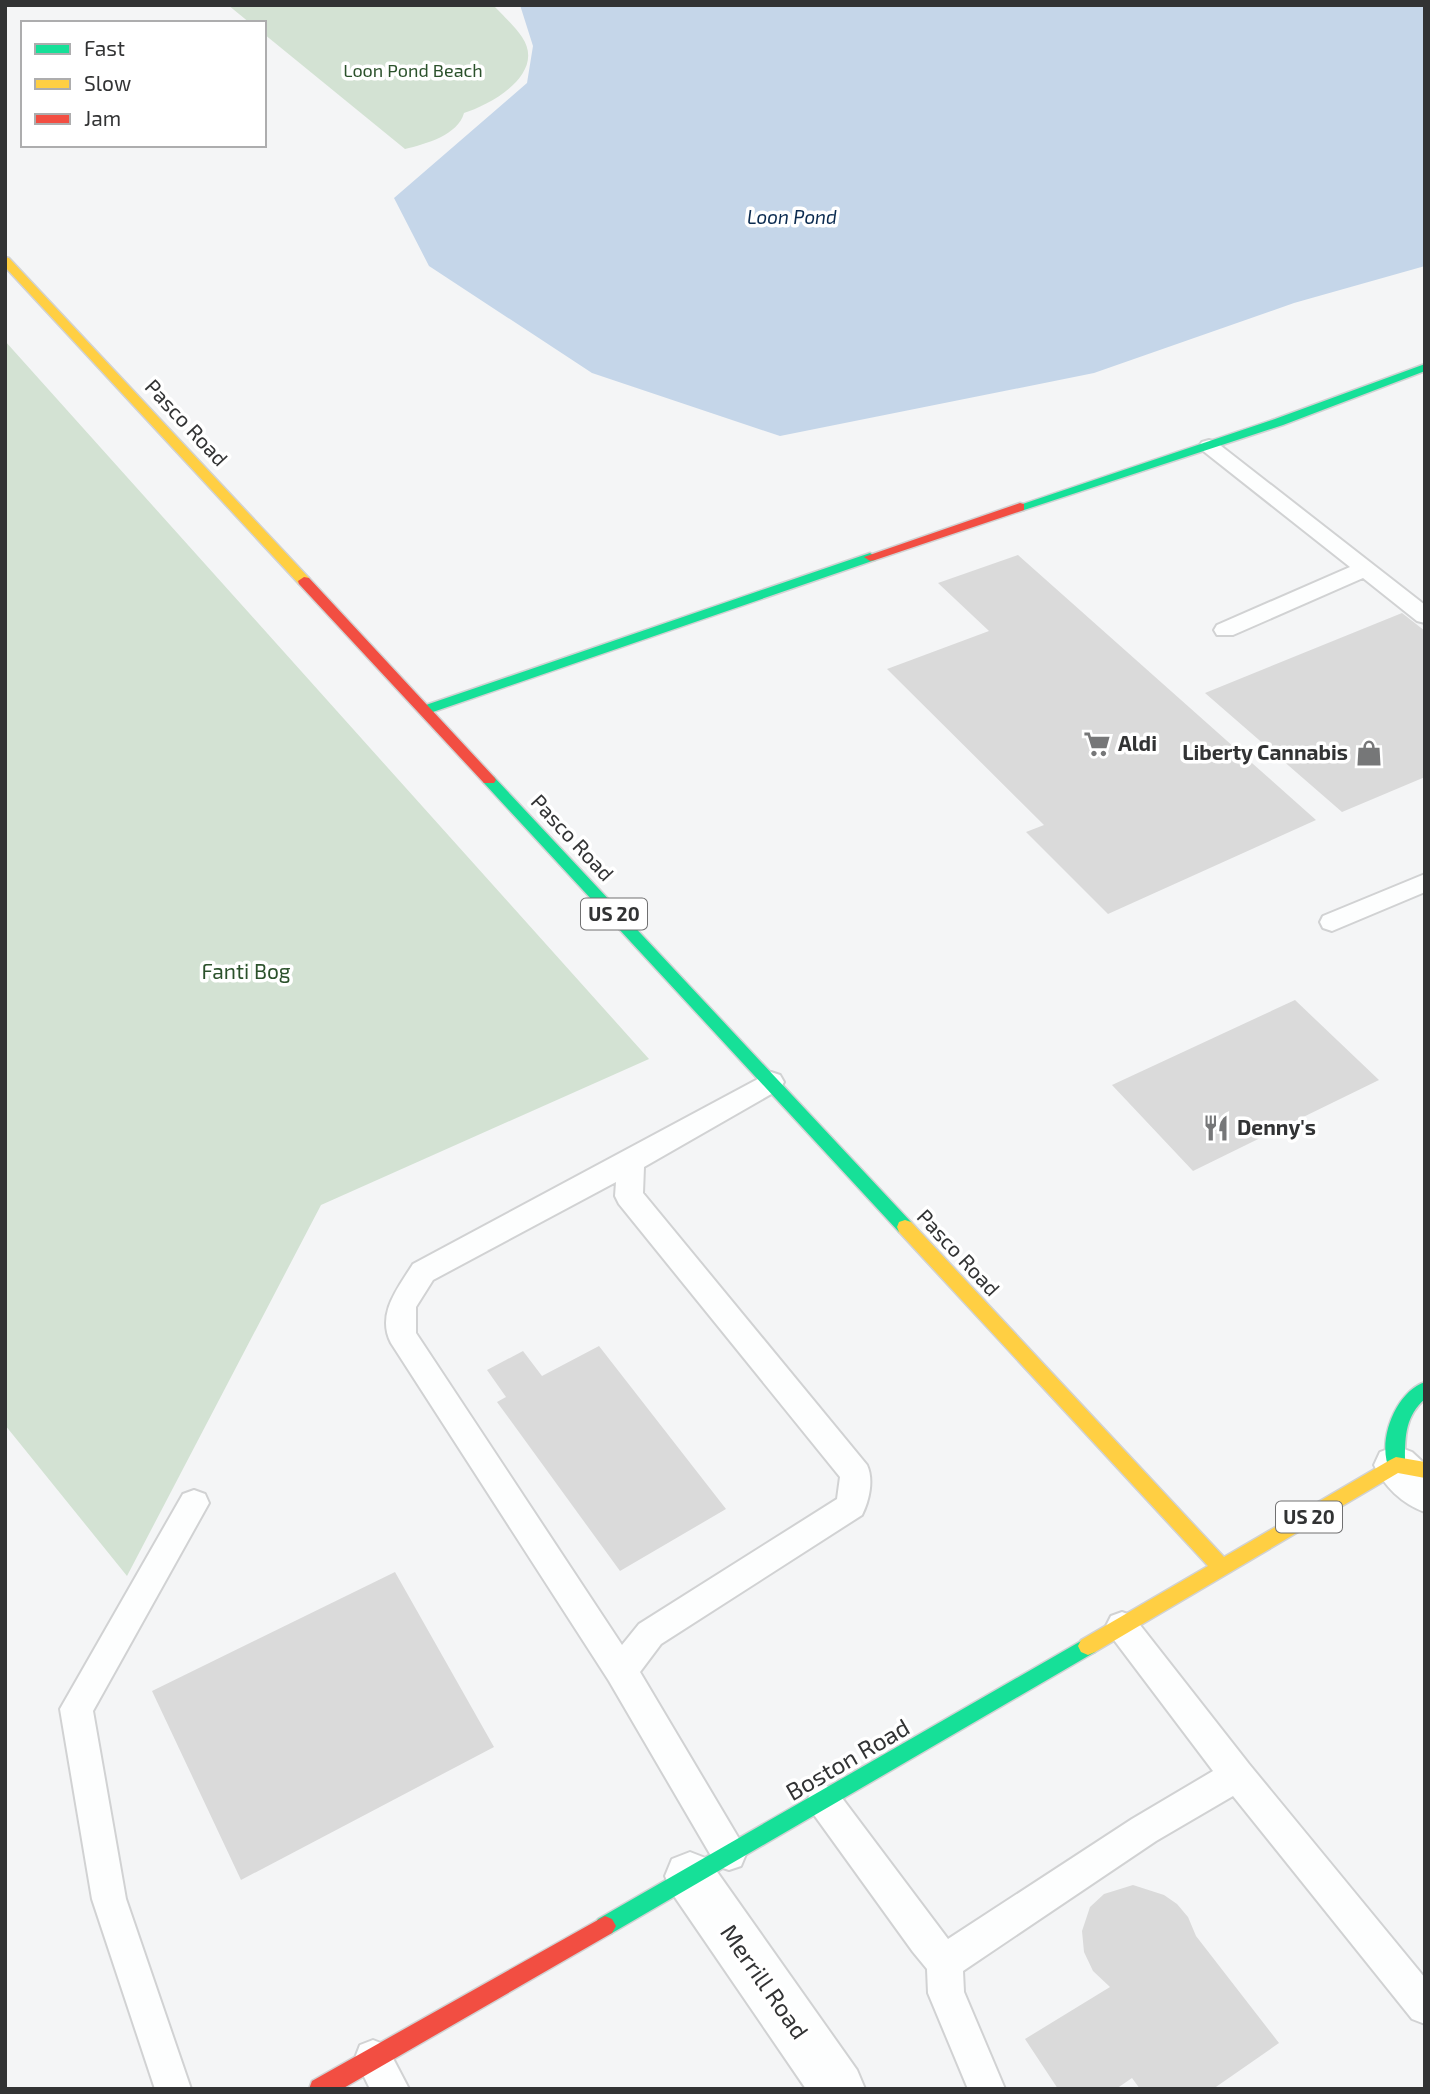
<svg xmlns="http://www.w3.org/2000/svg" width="1430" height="2094" font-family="'Exo 2',sans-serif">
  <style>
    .green { fill: #d3e2d3 }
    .water { fill: #c5d6e9 }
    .building { fill: #dadada }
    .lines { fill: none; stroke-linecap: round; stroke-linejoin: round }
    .lane-casing { stroke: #d1d2d3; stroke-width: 4 }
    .street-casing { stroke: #d1d2d3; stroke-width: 4 }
    .fast-casing { stroke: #d1d2d3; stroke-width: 3 }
    .slow-casing { stroke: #d1d2d3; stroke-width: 3 }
    .jam-casing { stroke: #d1d2d3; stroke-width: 3 }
    .lane { fill: #fdfefe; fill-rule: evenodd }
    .street { fill: #fdfefe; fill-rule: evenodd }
    .fast { fill: #16e098; fill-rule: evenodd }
    .slow { fill: #ffcf43; fill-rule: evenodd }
    .jam { fill: #f24e42; fill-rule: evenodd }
    .labels { text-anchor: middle; stroke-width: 7; stroke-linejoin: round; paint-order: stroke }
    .far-park-label { font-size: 18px; fill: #2b512b; stroke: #fff }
    .far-water-label { font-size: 19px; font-style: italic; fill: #0b2b50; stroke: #fff }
    .shield { fill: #fff; stroke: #707071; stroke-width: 2 }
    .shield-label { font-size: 19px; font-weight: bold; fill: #323334 }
    .street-label { font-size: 21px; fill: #323334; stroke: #fff }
    .poi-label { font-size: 21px; font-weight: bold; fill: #323334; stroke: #fff; text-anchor: start }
    .park-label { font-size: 21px; fill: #2b512b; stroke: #fff }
    .near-street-label { font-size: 24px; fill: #323334; stroke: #fff }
  </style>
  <rect width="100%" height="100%" fill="#f4f5f6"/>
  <path class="green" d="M228 5H493C501 13 516 28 522 37 547 74 490 105 464 113 458 135 426 144 405 149L264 34V23H250Z
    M5 341 649 1059 321 1205 127 1576 5 1425Z"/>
  <path class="water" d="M520 5H1425V266L1294 303 1094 373 780 436 592 373 429 266 394 198 527 83 533 46Z"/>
  <path class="building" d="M1018 555 1316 820 1108 914 1026 832 1044 825 887 669 989 631 938 583Z
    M1402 613 1425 631V777L1342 812 1205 693Z
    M1295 1000 1379 1080 1193 1171 1112 1085Z
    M599 1346 726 1509 620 1571 497 1402 506 1397 487 1370 523 1351 542 1376Z
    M395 1572 494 1747 241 1880 152 1691Z
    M1133 1885 1164 1895 1177 1904 1188 1917 1196 1936 1279 2043 1213 2089H1140L1132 2078 1116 2089H1058L1025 2039 1110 1987 1093 1971 1084 1952 1082 1931 1090 1907 1104 1894Z"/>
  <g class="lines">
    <g class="lane-casing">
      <path id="lane" d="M1209 440 1216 442 1425 605V623L1417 621 1363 578 1233 635H1217L1214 630 1217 625 1350 567 1202 450 1199 446 1202 442Z
        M1425 874V892L1332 931 1323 928 1320 922 1323 916Z
        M771 1072 780 1075 784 1082 780 1089 644 1167 643 1193 867 1465C874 1480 869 1501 862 1515L661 1644 640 1672 741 1842 746 1854 741 1866 729 1870 717 1866 609 1681 391 1343C376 1314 398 1288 413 1264ZM616 1182 615 1196 619 1204 840 1477 837 1499 639 1624 622 1645 416 1333V1307L433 1280Z
        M194 1490 205 1494 209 1503 93 1711 126 1899 191 2089H155L92 1899 60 1709 183 1494Z
        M1122 1612 1133 1616 1249 1764 1425 1978V2024L1412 2019 1233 1796 1156 1841 963 1971 964 1992 1005 2089H968L928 1993 927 1969 913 1952 812 1812 807 1801 812 1790 824 1785 836 1790 948 1939 1132 1819 1213 1771 1111 1636 1106 1626 1111 1616Z
        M373 2040 386 2045 409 2089H370L355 2058 360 2045Z"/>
    </g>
    <g class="street-casing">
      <path id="street" d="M1396 1446 1412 1452 1425 1464V1512C1402 1504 1384 1486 1374 1465L1380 1452Z
        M690 1852 708 1859 857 2070 865 2089H806L672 1893 665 1876 672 1859Z"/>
    </g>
    <g class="fast-casing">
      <path id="fast" d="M1425 364V371L1283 425 1024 510 1020 511 1014 507 1275 419Z
        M870 553 876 557 875 560 430 713H420L418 710 420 707Z
        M489 775 494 777 911 1222 913 1227 911 1232H899L484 783 482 780 484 777Z
        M1425 1382V1399C1404 1417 1405 1439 1405 1465L1402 1470 1396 1473 1390 1470C1376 1443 1395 1392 1425 1382Z
        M1088 1637 1095 1640 1098 1646 1095 1652 612 1933 605 1936 598 1933 594 1926 598 1919Z"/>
    </g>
    <g class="slow-casing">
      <path id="slow" d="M5 257 9 258 309 578V584H299L5 267Z
        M905 1220 911 1222 1224 1557 1390 1460 1396 1457 1425 1462V1478L1398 1473 1095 1652 1088 1655 1081 1652 1078 1646 1081 1640 1208 1566 899 1232 897 1227 899 1222Z"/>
    </g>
    <g class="jam-casing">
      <path id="jam" d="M1020 503 1024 504V510L875 560 870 561 864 557Z
        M304 577 309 578 494 777 496 780 494 783H484L299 584 298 581Z
        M605 1916 612 1919 616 1926 612 1933 342 2089H309L312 2081Z"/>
    </g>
    <use href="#lane" class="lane"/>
    <use href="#street" class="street"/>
    <use href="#fast" class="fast"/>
    <use href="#slow" class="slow"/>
    <use href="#jam" class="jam"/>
  </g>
  <defs>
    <g id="supermarket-bare" transform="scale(2.1)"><path d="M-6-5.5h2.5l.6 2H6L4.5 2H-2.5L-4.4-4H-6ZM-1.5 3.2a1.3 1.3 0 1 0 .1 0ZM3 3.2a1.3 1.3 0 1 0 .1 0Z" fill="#767778" stroke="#fff" stroke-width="2.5" paint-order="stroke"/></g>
    <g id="shop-bare" transform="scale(2.1)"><path d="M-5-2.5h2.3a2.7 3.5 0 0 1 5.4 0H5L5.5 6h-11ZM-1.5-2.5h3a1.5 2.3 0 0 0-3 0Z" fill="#767778" stroke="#fff" stroke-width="2.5" paint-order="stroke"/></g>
    <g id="restaurant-bare" transform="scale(2.1)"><path d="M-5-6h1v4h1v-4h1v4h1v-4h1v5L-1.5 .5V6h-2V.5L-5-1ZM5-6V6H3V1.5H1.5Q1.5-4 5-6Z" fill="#767778" stroke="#fff" stroke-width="2.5" paint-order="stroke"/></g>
  </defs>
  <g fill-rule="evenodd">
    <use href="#supermarket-bare" x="1097" y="744"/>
    <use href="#shop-bare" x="1369" y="753"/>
    <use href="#restaurant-bare" x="1216" y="1128"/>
  </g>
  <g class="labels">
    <g class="far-park-label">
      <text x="413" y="77">Loon Pond Beach</text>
    </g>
    <g class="far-water-label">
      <text x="792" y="224">Loon Pond</text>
    </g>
    <g class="shield">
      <rect x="581" y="898.5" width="66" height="31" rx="5"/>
      <rect x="1276" y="1501.5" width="66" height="31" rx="5"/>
    </g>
    <g class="shield-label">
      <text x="614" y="921">US 20</text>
      <text x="1309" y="1524">US 20</text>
    </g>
    <g class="street-label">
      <text transform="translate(186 423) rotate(47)" y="7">Pasco Road</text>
      <text transform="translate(572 838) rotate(47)" y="7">Pasco Road</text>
      <text transform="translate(958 1253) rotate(47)" y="7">Pasco Road</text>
    </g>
    <g class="poi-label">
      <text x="1118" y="751">Aldi</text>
      <text x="1348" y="760" text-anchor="end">Liberty Cannabis</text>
      <text x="1237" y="1135">Denny's</text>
    </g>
    <g class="park-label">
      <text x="246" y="979">Fanti Bog</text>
    </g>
    <g class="near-street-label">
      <text transform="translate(848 1760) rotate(-30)" y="8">Boston Road</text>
      <text transform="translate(764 1982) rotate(55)" y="8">Merrill Road</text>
    </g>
  </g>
  <rect width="1430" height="2094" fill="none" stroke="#323334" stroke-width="14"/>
  <rect x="21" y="21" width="245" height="126" fill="#ffffff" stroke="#adadae" stroke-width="2"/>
  <rect x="35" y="44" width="35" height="10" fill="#16e098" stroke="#adadae" stroke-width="2"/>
  <text x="84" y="56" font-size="21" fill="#323334">Fast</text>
  <rect x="35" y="79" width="35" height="10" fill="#ffcf43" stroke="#adadae" stroke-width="2"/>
  <text x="84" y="91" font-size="21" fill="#323334">Slow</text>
  <rect x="35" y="114" width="35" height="10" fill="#f24e42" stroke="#adadae" stroke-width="2"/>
  <text x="84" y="126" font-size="21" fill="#323334">Jam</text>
</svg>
